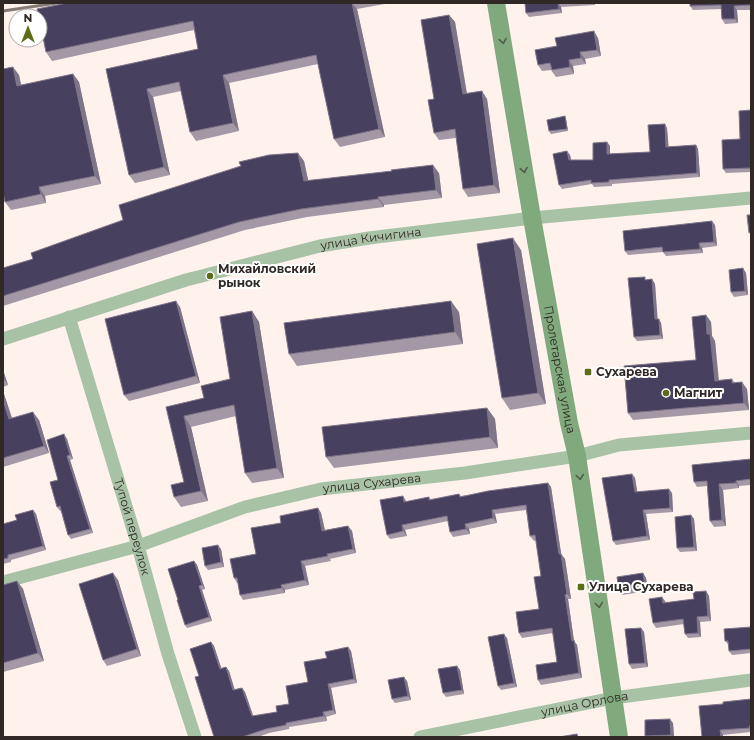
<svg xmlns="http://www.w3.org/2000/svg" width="754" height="740" font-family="Montserrat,sans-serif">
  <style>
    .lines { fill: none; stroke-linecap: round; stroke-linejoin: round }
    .minor { stroke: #a7c2a5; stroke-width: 13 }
    .secondary { stroke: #80a97d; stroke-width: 18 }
    .rail { stroke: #847a76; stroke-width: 3 }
    .wall { fill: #a498a6 }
    .shaded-wall { fill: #7f7589 }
    .building { fill: #48405f; stroke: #7f7589 }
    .oneway { stroke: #505c48 }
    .poi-dot { fill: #5c6c17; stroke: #fff; stroke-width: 1.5 }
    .labels { text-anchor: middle; stroke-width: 4; stroke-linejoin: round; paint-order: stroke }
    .street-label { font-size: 12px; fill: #302825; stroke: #fff }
    .poi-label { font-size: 12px; font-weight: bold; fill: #302825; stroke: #fff; text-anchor: start }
  </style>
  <rect width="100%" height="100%" fill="#fff1ec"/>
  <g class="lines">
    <g class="minor">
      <path id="s1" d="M69 317 138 546 168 654 195 737"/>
      <path id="s2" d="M3 339 186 280 320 246 369 238 532 218 751 198"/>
      <path id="s3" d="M3 582 138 546 245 507 321 489 465 473 577 456 619 445 751 433"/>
      <path id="s4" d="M420 737 613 698 751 680"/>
    </g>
    <path class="secondary" id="s5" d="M496 3 532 218 569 423 577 456 619 737"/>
    <path class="rail" d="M3 11 57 3"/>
  </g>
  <path class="wall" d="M67 3H390L357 9 385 137 340 147 334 139 318 64 229 83 239 131 196 141 190 132 181 91 153 97 170 175 135 183 129 175 106 69 198 49 194 30 52 61 46 52Z
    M525 3H595V5L561 7 562 13 529 17 526 13Z
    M751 3V10H737L738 23 725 24 722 19 721 9 693 10 690 6Z
    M449 15 455 22 467 93 487 99 500 193 468 197 463 189 456 138 439 140 434 133V99Z
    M598 38 601 56 585 59 586 64 573 66 574 74 556 77 551 70 542 71 538 65 557 46Z
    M73 74 79 82 101 184 45 196 46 203 11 210 5 202 19 75 21 85Z
    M751 110V172L726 173 723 169 740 139Z
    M566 119 568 131 551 134 549 131Z
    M667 128 668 147 696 145 698 149 700 177 612 184V186L594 187 592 184 562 189 559 185 570 155 571 160H593L607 142 610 146V154L650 152Z
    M304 161 308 180 439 173 442 198 384 205V207L307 217 245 230 3 306V268L33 259Z
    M715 225 717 246 702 248 703 253 666 256 663 252 628 255 625 251Z
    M521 250 546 404 510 410 502 398Z
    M746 273 748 295 734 297 731 292Z
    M652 279 655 284 657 319 661 323 663 339 637 341 634 337 647 280Z
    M180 307 200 383 129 401 124 395Z
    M252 311 259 322 284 478 252 483 245 473 236 416 191 427 208 501 181 507 174 497 184 482 166 407 204 398 230 379Z
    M459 312 463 344 297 366 289 354Z
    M706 315 711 322 712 336 715 341 719 380 732 379 734 382 747 389 749 410 633 420 628 413 696 360Z
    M3 370 8 385 3 387Z
    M3 391 12 419 39 420 49 453 3 467Z
    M487 408 495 419 498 448 334 468 326 457Z
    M67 439 73 459 70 460 93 533 71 539 68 535 61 511H60L57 507 58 480Z
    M751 459V485L739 486V488L723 490 726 526 714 527 710 521 707 486 697 487 694 482Z
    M632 474 635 478 637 492 672 493 673 512 646 514 650 540 616 545 613 541Z
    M548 483 551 487 561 554 565 559 571 599H568L574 641 577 645 582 678 541 685 538 680 557 662 553 633 522 638 519 633 539 609 541 576 536 540 534 541 530 536 526 510 495 514 497 523 469 529 470 534 453 537 450 532 448 521 405 530 407 536 390 539 387 535 406 501V502L429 497 431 500 459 494 461 496Z
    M318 508 321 513 325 530 348 526 352 531 356 553 330 559 331 561 305 566 309 585 285 590V593L243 600 240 595 238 583H237L234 578 256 554 281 523Z
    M33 510 36 514 46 550 11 560V562L3 564V524L17 520Z
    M691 515 694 519 697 551 680 552 677 548Z
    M221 549 224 567 208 570 205 566Z
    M194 561 197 565 205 589 202 590 212 621 187 628 185 625 178 600Z
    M643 573 646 578 648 591 622 595 619 591Z
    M118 580 141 656 107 666 103 660Z
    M17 581 23 589 44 661 3 672V585Z
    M706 591 709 596 711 621 700 622 701 637 688 638 685 634 684 624 656 628 653 623 665 601 666 603 694 599Z
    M751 627V653L732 655 729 651V645L725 641Z
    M641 628 644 632 648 667 632 669 629 664Z
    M507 638 517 687 501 690 498 686Z
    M211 642 214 646 221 668 226 667 229 671 235 690 242 688 245 692 253 716 277 712 289 704 308 682 327 658 348 647 351 651 357 683 331 688 336 714 326 717 327 721 289 727V729L269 733 258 737H214L199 676Z
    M457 666 460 670 464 694 446 697 443 693Z
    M407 681 411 700 395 703 392 699Z
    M751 699V732L702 737 723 704Z
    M673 723 674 737H646L645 736Z"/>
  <path class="shaded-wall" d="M352 3 357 9 385 137 379 129Z
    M558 3 561 7 562 13 559 9Z
    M734 6 737 10 738 23 735 19Z
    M449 15 455 22 468 102 463 94Z
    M594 31 598 38 601 56 597 50Z
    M580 52 585 59 586 64 581 58Z
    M569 60 573 66 574 74 570 67Z
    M13 67 19 75 23 94 17 86Z
    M73 74 79 82 101 184 95 176Z
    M223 75 229 83 239 131 233 123Z
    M147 89 153 97 170 175 164 167Z
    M482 91 487 99 500 193 494 185Z
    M565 116 566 119 568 131 567 129Z
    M665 124 667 128 669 151 666 147Z
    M607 142 610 146V158L607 154Z
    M696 145 698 149 700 177 697 173Z
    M567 151 570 155 572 164 569 160Z
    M298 153 304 161 310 189 304 181Z
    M433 165 439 173 442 198 436 190Z
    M39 187 45 196 46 203 41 194Z
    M378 197 384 205V207L378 199Z
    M712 221 715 225 717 246 714 242Z
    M513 238 521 250 546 404 538 393Z
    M699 243 702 248 703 253 700 249Z
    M743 268 746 273 748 295 745 291Z
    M652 279 655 284 658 323 655 319Z
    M176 301 180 307 200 383 196 376Z
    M451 301 459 312 463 344 455 332Z
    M252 311 259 322 284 478 277 468Z
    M706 315 711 322 712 336 715 341 719 388 715 381 707 334Z
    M659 319 661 323 663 339 660 335Z
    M3 370 8 385 3 378Z
    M742 382 747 389 749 410 744 403Z
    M3 391 15 427 9 419 3 400Z
    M487 408 495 419 498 448 490 437Z
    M33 412 39 420 49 453 44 446Z
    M184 416 191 427 208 501 201 491Z
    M64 434 67 439 73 459 70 455Z
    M67 456 70 460 93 533 90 529Z
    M632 474 635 478 638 496 635 492Z
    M736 481 739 486V488L736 483Z
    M548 483 551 487 562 559 559 554Z
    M719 484 723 490 726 526 722 520Z
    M669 489 672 493 673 512 670 508Z
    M403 496 406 501 408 507 404 502Z
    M318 508 321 513 326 536 322 531Z
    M33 510 36 514 46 550 43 546Z
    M492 510 495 514 497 523 493 518Z
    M643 510 646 514 650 540 647 536Z
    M691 515 694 519 697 551 694 547Z
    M465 524 469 529 470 534 466 529Z
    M402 525 405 530 407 536 403 531Z
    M348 526 352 531 356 553 353 549Z
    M218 545 221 549 224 567 221 562Z
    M561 554 565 559 571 599 567 594Z
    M194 561 197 565 205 589 202 585Z
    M301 561 305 566 309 585 305 580Z
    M113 573 118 580 141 656 137 649Z
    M643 573 646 578 648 591 645 586Z
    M17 581 23 589 44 661 38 653Z
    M281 585 285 590V593L282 588Z
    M199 586 202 590 212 621 209 617Z
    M706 591 709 596 711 621 708 616Z
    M565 595 568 599 574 641 577 645 582 678 579 673 572 641Z
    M662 597 665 601 666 607 663 603Z
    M697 617 700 622 701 637 698 633Z
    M641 628 644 632 648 667 645 663Z
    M504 634 507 638 517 687 514 683Z
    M211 642 214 646 223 673 220 669Z
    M348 647 351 651 357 683 354 679Z
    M457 666 460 670 464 694 462 690Z
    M226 667 229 671 236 695 233 690Z
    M404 677 407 681 411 700 408 696Z
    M328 684 331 688 336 714 333 710Z
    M242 688 245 692 255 721 252 716Z
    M323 712 326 717 327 721 324 716Z
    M670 719 673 723 674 737H672L671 735Z
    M720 730 723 735V737H721Z"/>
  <path class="building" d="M67 3H352L379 129 334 139 316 55 223 75 233 123 190 132 179 82 147 89 164 167 129 175 106 69 198 49 193 21 46 52 40 23V16H39L37 9Z
    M525 3H558L559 9 526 13Z
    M690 3H751V5L734 6 735 19H722L721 5 690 6Z
    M449 15 463 94 482 91 494 185 463 189 455 129 434 133 428 100 434 99 421 20Z
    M594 31 597 50 580 52 581 58 569 60 570 67 552 70 550 63 538 65 535 50 557 46 555 38Z
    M13 67 17 86 73 74 95 176 39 187 41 194 5 202 3 193V69Z
    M751 110V168L723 169 722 140 740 139 739 111Z
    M565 116 567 129 549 131 547 120Z
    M665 124 666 147 696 145 697 173 609 180V182L591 183V180L559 185 553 154 567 151 569 160H593V143L607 142V154L650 152 648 125Z
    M298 153 304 181 392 171 391 170 433 165 436 190 378 197V199L301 209 239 222 3 296V268L33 259 31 253 123 220 119 205 241 166 239 162 269 155Z
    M747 215H751V232L749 233Z
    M712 221 714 242 699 243 700 249 663 252 662 247 625 251 623 231Z
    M513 238 538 393 502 398 477 244Z
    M743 268 745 291 731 292 729 270Z
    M645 277V280L652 279 655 319H659L660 335 634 337 628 278Z
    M176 301 196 376 124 395 105 319Z
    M451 301 455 332 289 354 284 323Z
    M252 311 277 468 245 473 234 405 184 416 201 491 174 497 171 485 184 482 166 407 204 398 201 386 230 379 220 317Z
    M706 315 707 334H710L715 381 732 379V383L742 382 744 403 628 413 624 366 696 360 692 317Z
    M3 400 9 419 33 412 44 446 3 458Z
    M487 408 490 437 326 457 322 427Z
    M64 434 70 455 67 456 90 529 68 535 60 506 57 507 50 482 58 480 47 440Z
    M751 459V479L736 481V483L719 484 722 520 710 521 707 481 694 482 692 465Z
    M632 474 635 492 669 489 670 508 643 510 647 536 613 541 602 478Z
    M548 483 559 554H561L567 594 565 595 572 641 574 640 579 673 538 680 536 665 557 662 552 628 519 633 516 612 539 609 534 577 541 576 535 535 530 536 526 505 492 510 493 518 465 524 466 529 450 532 447 516 402 525 403 531 387 535 380 500 403 496 404 502 429 497V500L459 494 460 497 488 491Z
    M318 508 322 531 348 526 353 549 327 554 328 556 301 561 305 580 281 585 282 588 240 595 237 578H234L230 559 256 554 251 528 281 523 280 516Z
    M33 510 43 546 8 555V558L3 559V524L17 520 15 515Z
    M691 515 694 547 677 548 675 517Z
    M218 545 221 562 205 566 202 548Z
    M194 561 202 585 199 586 209 617 185 625 177 600H178L168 569Z
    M113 573 137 649 103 660 79 584Z
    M643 573 645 586 619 591 617 577Z
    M17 581 38 653 3 663V585Z
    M706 591 708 616 697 617 698 633 685 634 683 619 653 623 649 599 662 597 663 603 694 599 693 592Z
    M751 627V649L729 651 728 641H725L724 629Z
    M641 628 645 663 629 664 625 629Z
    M504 634 514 683 498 686 488 637Z
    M211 642 220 669 226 667 233 690 242 688 252 716 277 712 276 706 289 704 286 686 308 682 304 662 327 658 325 652 348 647 354 679 328 684 333 710 323 712 324 716 286 723V725L266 729 242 737H214L195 677 199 676 190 649Z
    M457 666 462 690 443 693 438 669Z
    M404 677 408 696 392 699 388 680Z
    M751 699V726H749L750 728 720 730 721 737H702L699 706 723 704V702Z
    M670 719 671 735 645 736V720Z
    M577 734 578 737H559Z"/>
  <defs><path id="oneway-chevron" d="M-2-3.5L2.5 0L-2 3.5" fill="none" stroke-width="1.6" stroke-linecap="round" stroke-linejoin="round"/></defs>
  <g class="oneway">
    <use href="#oneway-chevron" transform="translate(503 41) rotate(81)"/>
    <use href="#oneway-chevron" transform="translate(524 170) rotate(81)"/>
    <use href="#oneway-chevron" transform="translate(580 477) rotate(82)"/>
    <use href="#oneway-chevron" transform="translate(599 605) rotate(82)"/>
  </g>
  <g class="poi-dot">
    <circle cx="210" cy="276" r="4"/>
    <rect x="584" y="368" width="8" height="8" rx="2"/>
    <circle cx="666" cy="393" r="4"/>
    <rect x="577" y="583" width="8" height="8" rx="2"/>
  </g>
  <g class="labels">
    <g class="street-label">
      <text dy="4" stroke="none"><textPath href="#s2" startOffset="382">улица Кичигина</textPath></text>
      <text dy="4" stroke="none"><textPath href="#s5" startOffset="372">Пролетарская улица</textPath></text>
      <text dy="4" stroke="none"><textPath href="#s3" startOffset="383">улица Сухарева</textPath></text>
      <text dy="4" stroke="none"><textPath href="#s1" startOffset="219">Тупой переулок</textPath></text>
      <text dy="4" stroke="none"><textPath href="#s4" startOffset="168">улица Орлова</textPath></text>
    </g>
    <g class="poi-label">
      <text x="218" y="273">Михайловский<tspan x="218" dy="14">рынок</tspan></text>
      <text x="596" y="376">Сухарева</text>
      <text x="674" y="397">Магнит</text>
      <text x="589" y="591">Улица Сухарева</text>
    </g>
  </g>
  <rect width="754" height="740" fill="none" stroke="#302825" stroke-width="8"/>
  <g transform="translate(28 28)"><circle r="19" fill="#ffffff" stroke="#aca9a8"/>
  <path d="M0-3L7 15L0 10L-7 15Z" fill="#5c6c17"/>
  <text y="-6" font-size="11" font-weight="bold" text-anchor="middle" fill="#302825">N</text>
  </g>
</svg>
